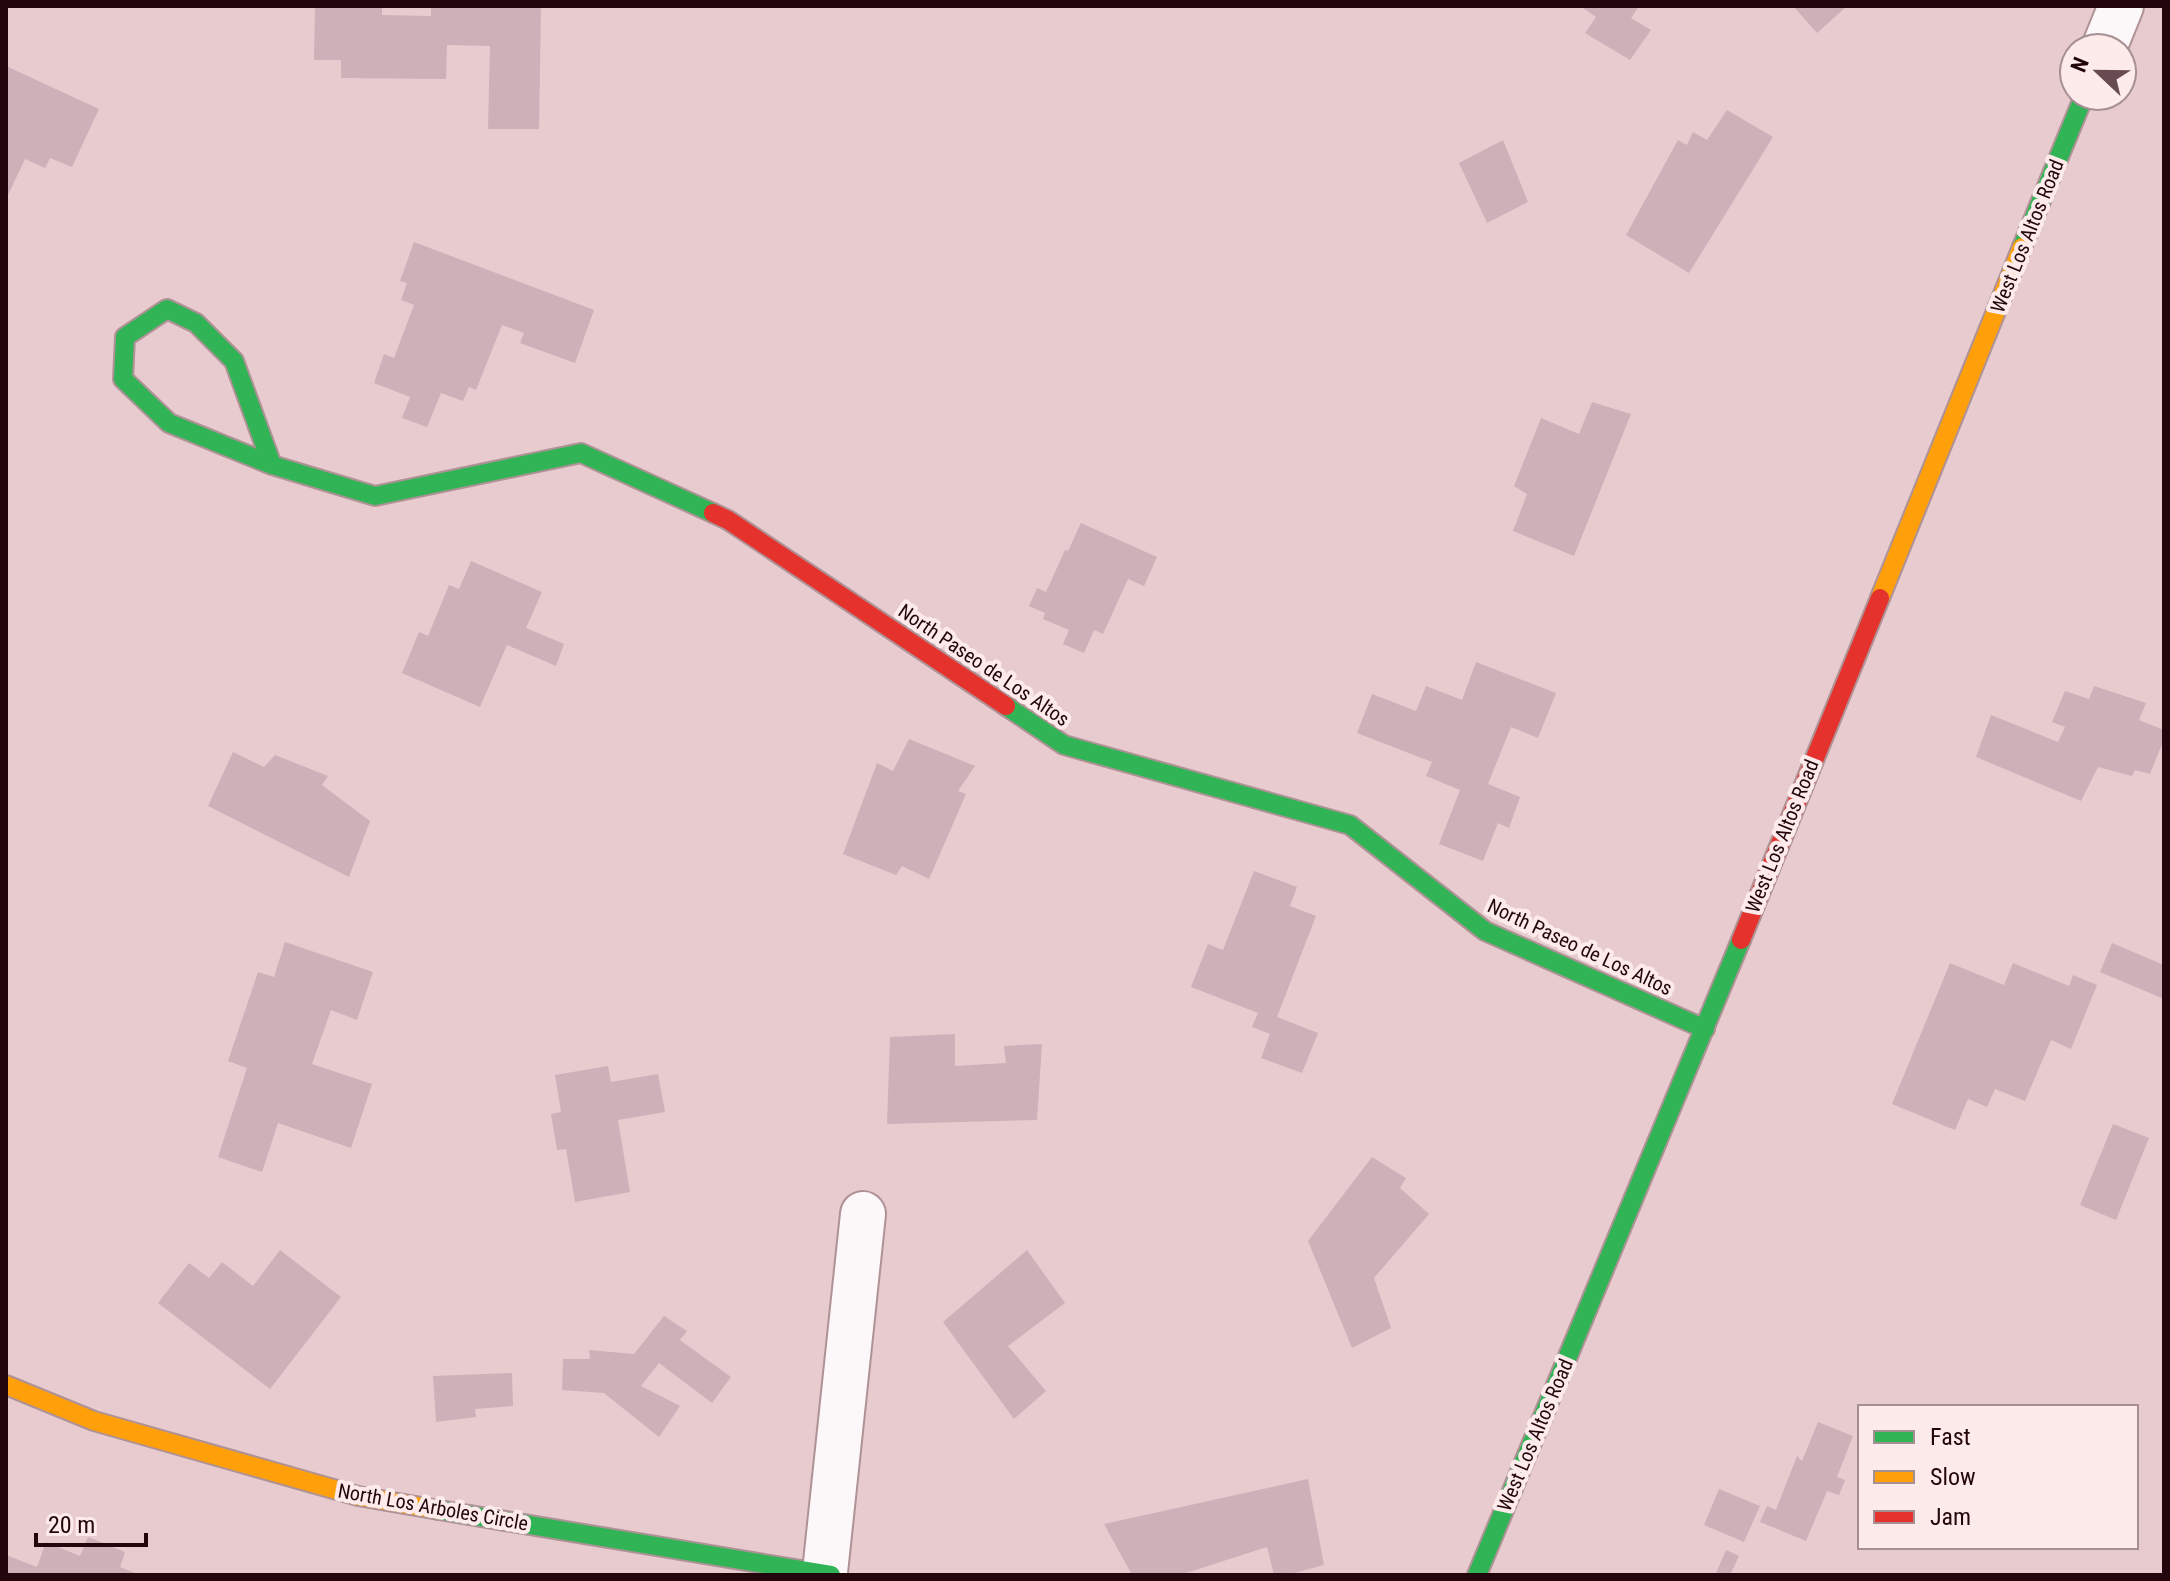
<svg xmlns="http://www.w3.org/2000/svg" width="2170" height="1581" font-family="'Roboto Condensed',sans-serif">
  <style>
    .building { fill: #ccb1b9 }
    .lines { fill: none; stroke-linecap: round; stroke-linejoin: round }
    .street-casing { stroke: #ae9296; stroke-width: 48 }
    .fast-casing { stroke: #ae9296; stroke-width: 22 }
    .slow-casing { stroke: #ae9296; stroke-width: 22 }
    .jam-casing { stroke: #ae9296; stroke-width: 22 }
    .street { stroke: #fcf7f8; stroke-width: 44 }
    .fast { stroke: #30b455; stroke-width: 18 }
    .slow { stroke: #ff9f0a; stroke-width: 18 }
    .jam { stroke: #e5322d; stroke-width: 18 }
    .labels { text-anchor: middle; stroke-width: 8; stroke-linejoin: round; paint-order: stroke }
    .street-label { font-size: 20px; fill: #23060c; stroke: #fdebec }
  </style>
  <rect width="100%" height="100%" fill="#e8cbce"/>
  <path class="building" d="M315 6H382V15L431 16V6H541L539 129H488L490 46 447 45 446 79 341 78V60H314Z
    M1580 6H1639L1631 18 1651 30 1630 60 1585 33 1596 17Z
    M1793 6H1847L1817 33Z
    M6 66 99 109 72 167 50 158 45 168 25 159 6 199Z
    M1727 110 1773 137 1689 273 1626 235 1678 140 1687 145 1693 132 1707 140Z
    M1503 140 1528 202 1487 223 1459 163Z
    M414 242 594 310 575 363 520 343 524 333 502 325 476 390 469 387 463 401 441 393 427 427 402 418 410 397 374 383 384 354 394 358 414 305 401 300 407 283 400 281Z
    M1592 402 1631 414 1574 556 1513 531 1527 494 1514 486 1541 418 1579 434Z
    M1081 523 1157 557 1144 586 1128 579 1103 634 1094 630 1084 653 1063 644 1069 630 1043 619 1045 613 1029 606 1037 588 1046 592 1065 550 1068 551Z
    M471 561 542 592 526 628 564 644 556 666 507 645 480 707 402 673 419 632 428 636 449 585 459 589Z
    M1476 662 1556 693 1538 738 1511 727 1488 784 1520 797 1509 828 1498 823 1483 861 1439 844 1460 790 1426 776 1432 762 1357 733 1372 694 1416 711 1426 686 1462 700Z
    M2094 686 2146 703 2139 720 2164 730V739L2150 774 2135 770 2132 776 2098 767 2081 801 1976 757 1991 715 2058 742 2065 727 2052 722 2065 691 2089 699Z
    M909 739 975 766 958 791 966 794 929 879 902 866 896 875 843 854 877 763 893 771Z
    M233 752 264 767 275 755 328 776 322 785 370 821 349 877 208 806Z
    M1254 871 1297 887 1290 906 1316 916 1277 1017 1318 1033 1302 1073 1261 1058 1270 1034 1252 1027 1258 1013 1191 987 1208 944 1223 950Z
    M285 942 373 972 357 1020 331 1010 312 1064 372 1084 351 1148 278 1123 262 1172 218 1157 247 1068 228 1061 258 972 274 977Z
    M2112 943 2164 965V999L2100 972Z
    M1950 963 2004 985 2013 963 2069 986 2073 975 2097 985 2071 1049 2051 1040 2025 1101 1995 1089 1987 1107 1968 1099 1955 1130 1892 1104Z
    M955 1034V1066L1006 1063 1004 1046 1042 1044 1037 1120 887 1124 890 1037Z
    M608 1066 611 1082 658 1074 665 1112 618 1120 630 1192 575 1202 566 1149 557 1150 551 1114 561 1112 555 1075Z
    M2113 1124 2149 1138 2116 1220 2080 1205Z
    M1372 1157 1406 1178 1400 1188 1429 1214 1374 1278 1391 1328 1352 1348 1308 1241Z
    M280 1250 341 1297 270 1389 158 1303 189 1263 209 1278 222 1262 253 1286Z
    M1027 1250 1065 1303 1008 1346 1046 1391 1014 1419 943 1322Z
    M664 1316 687 1331 680 1340 731 1377 712 1403 659 1363 641 1386 680 1406 659 1437 604 1393 562 1390 563 1359H590L589 1350 634 1354Z
    M512 1373 513 1406 475 1409 476 1417 436 1422 433 1376Z
    M1818 1422 1853 1436 1837 1477 1845 1480 1839 1495 1827 1491 1806 1541 1760 1522 1767 1506 1776 1510 1797 1456 1802 1461Z
    M1308 1479 1324 1565 1287 1575H1274L1267 1547 1180 1575H1132L1104 1524Z
    M1719 1489 1760 1506 1744 1542 1704 1525Z
    M88 1537 125 1552 120 1567 140 1575H6V1555L37 1567 46 1542 80 1556Z
    M1726 1550 1739 1556 1730 1575 1716 1573Z"/>
  <g class="lines">
    <g class="street-casing">
      <path id="street" d="M2104 48 2121 6
        M825 1572 863 1214"/>
    </g>
    <g class="fast-casing">
      <path id="fast" d="M2022 247 2084 96
        M272 465 234 361 196 323 167 309 125 337 123 379 169 423 272 465 375 496 581 453 713 513
        M1006 706 1064 745 1350 825 1485 931 1705 1029
        M439 1510 831 1575
        M1477 1575 1741 940"/>
    </g>
    <g class="slow-casing">
      <path id="slow" d="M1880 598 2022 247
        M6 1385 94 1421 358 1496 439 1510"/>
    </g>
    <g class="jam-casing">
      <path id="jam" d="M713 513 728 520 1006 706
        M1741 940 1880 598"/>
    </g>
    <use href="#street" class="street"/>
    <use href="#fast" class="fast"/>
    <use href="#slow" class="slow"/>
    <use href="#jam" class="jam"/>
  </g>
  <g class="labels">
    <g class="street-label">
      <text transform="translate(2027 236) rotate(-68)" y="7">West Los Altos Road</text>
      <text transform="translate(984 665) rotate(34)" y="7">North Paseo de Los Altos</text>
      <text transform="translate(1782 836) rotate(-68)" y="7">West Los Altos Road</text>
      <text transform="translate(1580 947) rotate(25)" y="7">North Paseo de Los Altos</text>
      <text transform="translate(1535 1435) rotate(-67)" y="7">West Los Altos Road</text>
      <text transform="translate(433 1507) rotate(10)" y="7">North Los Arboles Circle</text>
    </g>
  </g>
  <rect width="2170" height="1581" fill="none" stroke="#23060c" stroke-width="16"/>
  <rect x="1858" y="1405" width="280" height="144" fill="#fdebec" stroke="#a68f92" stroke-width="2"/>
  <rect x="1874" y="1431" width="40" height="12" fill="#30b455" stroke="#a68f92" stroke-width="2"/>
  <text x="1930" y="1445" font-size="24" fill="#23060c">Fast</text>
  <rect x="1874" y="1471" width="40" height="12" fill="#ff9f0a" stroke="#a68f92" stroke-width="2"/>
  <text x="1930" y="1485" font-size="24" fill="#23060c">Slow</text>
  <rect x="1874" y="1511" width="40" height="12" fill="#e5322d" stroke="#a68f92" stroke-width="2"/>
  <text x="1930" y="1525" font-size="24" fill="#23060c">Jam</text>
  <g transform="translate(2098 72) rotate(292)"><circle r="38" fill="#fdebec" stroke="#a68f92" stroke-width="2"/>
  <path d="M0-6L14 30L0 20L-14 30Z" fill="#684b50"/>
  <text y="-12" font-size="22" font-weight="bold" text-anchor="middle" fill="#23060c">N</text>
  </g>
  <path d="M36 1533v12h110v-12" fill="none" stroke="#23060c" stroke-width="4"/>
  <text x="48" y="1533" font-size="24" fill="#23060c" stroke="#fdebec" stroke-width="6" paint-order="stroke">20 m</text>
</svg>
